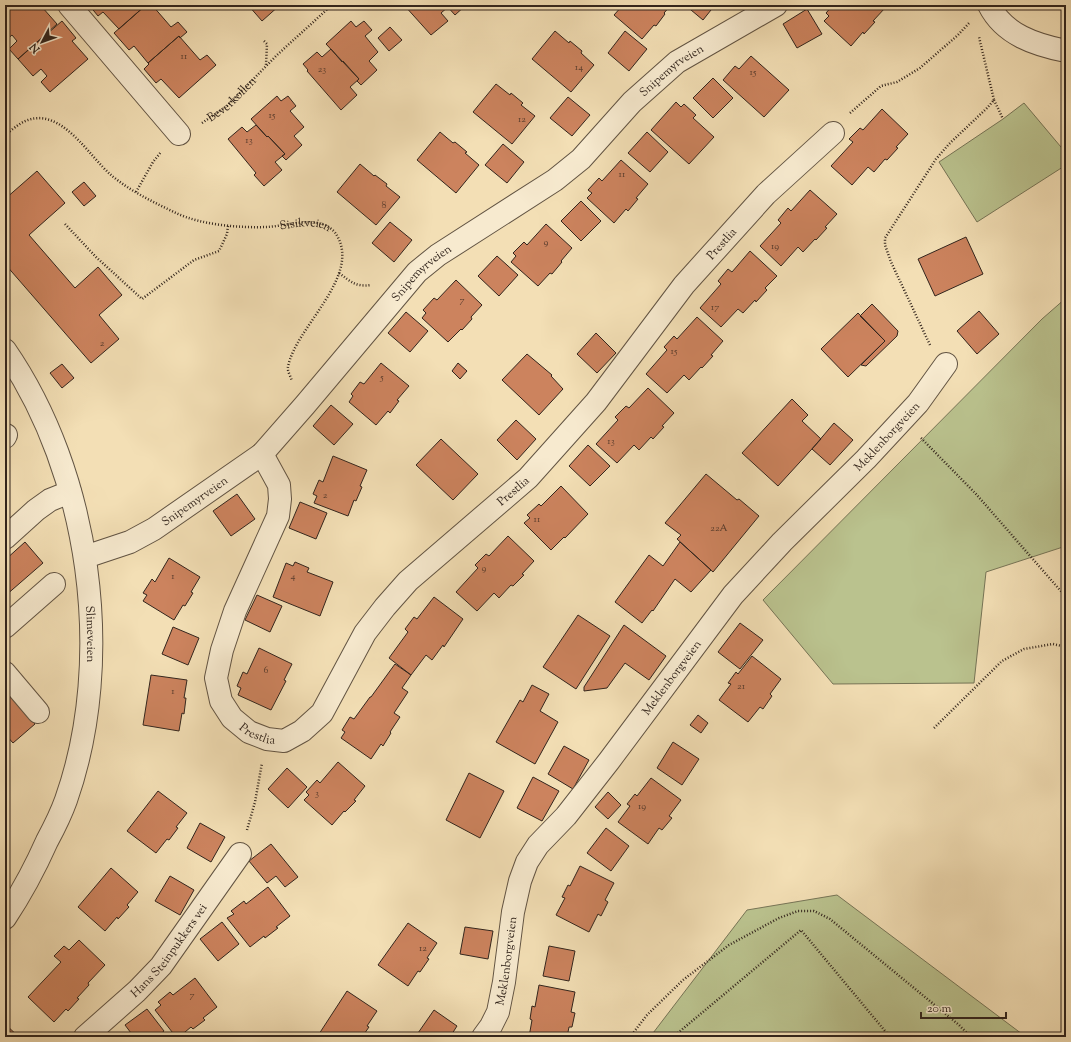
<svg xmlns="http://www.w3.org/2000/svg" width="1071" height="1042" font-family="'Sorts Mill Goudy',serif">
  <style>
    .green { fill: #bac28e; stroke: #767456 }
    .building { fill: #cc835e; stroke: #32251d }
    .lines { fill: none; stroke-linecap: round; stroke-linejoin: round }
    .minor-casing { stroke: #625443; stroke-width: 24 }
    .path { stroke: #32251d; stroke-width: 2.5; stroke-dasharray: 1 2; stroke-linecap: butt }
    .minor { stroke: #f7eacf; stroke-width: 22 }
    .labels { text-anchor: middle; stroke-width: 3; stroke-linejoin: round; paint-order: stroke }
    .number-label { font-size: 10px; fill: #583c2d }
    .street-label { font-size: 12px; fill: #32251d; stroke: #f7eacf }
  </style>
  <rect width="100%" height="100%" fill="#f3dfb5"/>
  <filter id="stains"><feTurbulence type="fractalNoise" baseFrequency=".005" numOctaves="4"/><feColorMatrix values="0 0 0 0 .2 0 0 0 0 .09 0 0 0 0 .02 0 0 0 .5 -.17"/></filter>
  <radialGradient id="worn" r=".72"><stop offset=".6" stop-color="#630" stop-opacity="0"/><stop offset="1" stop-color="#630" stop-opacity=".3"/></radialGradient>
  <path class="green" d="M1024 103 1066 153V165L977 222 939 162 1003 119Z
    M1066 298V546L986 572 974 683 833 684 763 600 1042 319Z
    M837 895 1026 1037H650L747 910Z"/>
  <path class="building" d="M11 5H45L42 7 57 24 18 59 9 49 17 41 12 35 5 41V11Z
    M89 5H146L119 29 103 12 98 16Z
    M146 5H152L171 27 178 22 187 32 180 38 179 36 148 63 134 46 129 50 114 33Z
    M248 5H280L262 21Z
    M404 5H446L448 7 441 13 448 21 431 35Z
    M446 5H466L455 15Z
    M623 5H671L664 13 665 14 656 26 654 25 642 39 614 15Z
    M685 5H715L703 20Z
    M833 5H882L885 8 873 21 875 22 864 34 863 32 851 46 824 21 829 16 826 13Z
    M807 9 822 34 797 48 783 24Z
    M62 21 76 38 72 41 88 59 50 92 41 82 47 76 41 69 33 76 18 59Z
    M351 21 356 27 364 21 372 30 365 36 378 52 369 61 377 70 361 85 357 81 359 79 326 44Z
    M390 27 402 40 389 51 378 38Z
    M555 31 569 43 570 41 582 51 581 53 594 65 571 92 532 59Z
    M625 31 647 49 629 71 608 53Z
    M179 36 200 60 207 55 216 65 179 98 161 79 156 83 144 69 149 64 148 63Z
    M331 49 342 62 343 61 359 79 350 87 357 95 341 110 307 71 308 70 303 64 317 52 322 57Z
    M751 56 789 90 764 117 723 80 735 66 739 69Z
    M713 78 733 98 713 118 693 98Z
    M496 84 510 95 511 93 523 103 521 105 535 116 512 144 473 112Z
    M277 96 281 101 288 96 296 106 290 111 304 127 294 136 302 145 286 160 282 156 285 154 268 136 267 137 251 119Z
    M568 97 590 115 572 136 550 118Z
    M676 102 681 107 684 104 696 115 693 118 714 137 689 164 651 130Z
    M882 109 908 134 896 147 898 148 887 160 885 159 874 172 868 167 852 185 831 166 853 142 849 139 860 128 863 130Z
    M256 125 267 137 268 136 285 154 275 162 282 170 264 186 254 175 256 173 228 139 242 127 247 132Z
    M440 132 453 143 455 142 467 152 465 153 479 165 456 193 417 160Z
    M647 132 668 152 650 172 628 153Z
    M503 144 524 162 507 183 485 165Z
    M621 160 648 184 636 198 638 199 628 211 626 209 614 223 587 198 592 193 588 190 599 178 602 181Z
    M360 164 374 176 375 175 387 184 386 186 400 197 376 225 337 192Z
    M37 171 65 203 29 235 75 288 98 267 122 295 99 315 119 339 91 363 5 264V199Z
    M84 182 96 196 84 206 72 192Z
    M810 190 837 214 825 227 827 228 816 240 815 239 803 252 798 247 781 266 760 246 781 223 778 220 788 208 791 211Z
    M581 201 601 221 581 241 561 221Z
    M390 222 412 240 394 262 372 243Z
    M546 224 572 248 561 261 562 262 552 274 550 273 538 286 511 262 516 256 513 253 524 242 527 245Z
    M966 237 983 274 935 296 918 259Z
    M750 251 777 276 765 288 767 290 756 302 755 300 743 313 738 309 721 327 700 308 721 284 718 281 728 269 732 272Z
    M497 256 518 275 499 296 478 276Z
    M456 280 482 305 471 317 472 319 462 330 461 329 448 342 422 318 426 313 423 310 434 298 437 300Z
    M872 304 898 331 897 336 866 366 861 365 885 341 860 316Z
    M979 311 999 334 977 354 957 331Z
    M406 312 428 331 410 352 388 333Z
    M858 313 885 341 848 377 821 349Z
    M697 317 723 341 711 355 713 356 702 368 701 367 689 380 684 375 667 393 646 374 667 350 664 347 674 336 677 339Z
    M596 333 616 353 597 373 577 354Z
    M527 354 552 375 551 376 563 389 539 415 502 380Z
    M381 363 409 386 397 400 399 401 390 413 388 411 376 425 349 402 353 396 351 394 360 382 364 384Z
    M458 363 467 371 460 379 452 371Z
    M62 364 74 378 62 388 50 373Z
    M648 388 674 413 662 426 664 427 653 439 651 437 639 450 634 445 617 463 596 444 618 420 615 417 626 406 629 408Z
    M792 399 808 415 802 421 821 439 778 486 742 453Z
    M331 405 353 424 334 445 313 426Z
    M516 420 536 439 517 460 497 440Z
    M834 423 853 440 830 465 812 449Z
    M441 439 478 474 453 500 416 465Z
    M588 445 610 466 590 486 569 466Z
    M333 456 367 470 360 486 362 487 356 501 354 500 348 516 314 503 317 496 313 494 319 480 323 482Z
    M706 474 737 500 739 499 759 516 713 572 677 539 681 535 665 523Z
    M561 486 588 514 565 538 564 537 551 550 524 523 530 518 527 515 539 504 541 506Z
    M237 494 255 519 231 536 213 511Z
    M300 502 327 513 316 539 289 528Z
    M508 536 534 561 522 574 524 575 513 586 511 585 499 598 494 593 477 611 456 592 478 568 475 565 486 554 489 556Z
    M25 542 43 563 5 596V560Z
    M680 542 711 570 691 592 675 579 653 611 652 610 642 623 615 602 649 555 663 566Z
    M169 558 200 577 191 592 193 593 185 606 183 605 174 620 143 601 147 595 143 593 152 579 155 582Z
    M295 562 309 568 307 572 333 582 320 616 273 597 286 563 293 566Z
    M257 595 282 606 270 632 245 620Z
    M434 597 463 619 444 647 443 645 432 660 426 655 411 675 389 658 408 632 405 629 414 617 417 619Z
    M578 615 610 636 576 689 543 667Z
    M740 623 763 640 740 669 718 652Z
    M624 625 666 656 649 680 625 663 607 688 584 691V687Z
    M173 627 199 638 188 665 162 654Z
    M259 648 292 664 284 680 286 681 271 710 238 695 241 688 237 686 243 672 247 674Z
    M752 656 781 679 770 694 772 696 763 709 760 707 748 722 719 700 731 684 728 683 736 672 738 674Z
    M395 664 411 675 402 688 408 692 394 713 400 717 390 732 391 733 383 746 381 744 371 759 341 738 345 732 342 730 350 717 354 719 370 697H371Z
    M151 675 187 680 184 698H186L184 714 182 713 179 731 143 725Z
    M532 685 549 694 540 711 558 722 535 764 496 742 520 700 523 702Z
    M5 690 35 724 13 743 5 734Z
    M698 715 708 723 701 733 690 725Z
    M673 742 699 759 682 785 657 768Z
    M564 746 589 760 573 789 548 774Z
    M338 762 365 786 354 800 356 801 345 812 344 811 332 825 304 800 309 795 306 792 317 780 320 783Z
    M287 768 307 787 288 808 268 789Z
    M469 773 504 791 480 838 446 820Z
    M533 777 559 791 542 821 517 808Z
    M651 778 681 800 669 816 672 818 662 830 659 828 648 844 618 822 630 806 627 804 635 794 637 796Z
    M158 791 187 813 176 827 178 828 169 840 167 839 156 853 127 831Z
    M608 792 621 805 608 819 595 807Z
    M200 823 225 837 211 862 187 848Z
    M606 828 629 846 611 871 587 853Z
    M271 844 298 877 285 887 276 876 267 883 249 861Z
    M580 866 614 883 605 900 608 902 601 916 598 914 589 932 556 915 565 898 562 897 568 885 570 886Z
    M111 868 138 892 127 905 129 907 118 919 117 917 105 931 78 907Z
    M170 876 194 890 180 915 155 901Z
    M268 887 290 916 276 927 278 928 265 938 264 936 250 947 227 918 234 914 231 911 244 901 246 904Z
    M222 922 239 944 218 961 200 939Z
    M408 923 437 943 427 958 429 959 420 972 418 971 408 986 378 965Z
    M465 927 493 931 488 959 460 954Z
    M79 940 105 965 88 983 89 985 77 998 79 999 68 1011 66 1009 54 1022 28 997 61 962 54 956 64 946 69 950Z
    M549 946 575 951 569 981 543 976Z
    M195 978 217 1007 203 1018 205 1020 193 1029 191 1027 179 1037H176L155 1010 161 1005 158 1002 170 992 173 995Z
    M539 985 575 992 571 1012 575 1013 572 1027H569L567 1037H529L532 1020 530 1019 532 1006 535 1007Z
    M347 991 377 1011 367 1026 369 1027 362 1037H324L319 1034Z
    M147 1009 164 1031 157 1037H134L125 1025Z
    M434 1010 457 1026 450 1037H424L418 1033Z
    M5 1024 19 1037H5Z"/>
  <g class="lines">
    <g class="minor-casing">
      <g id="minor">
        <path d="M69 5 179 134"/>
        <path d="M989 5C1004 35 1036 45 1066 51"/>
        <path id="s3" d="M5 350C90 473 116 658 66 800 61 814 54 828 47 841 35 868 21 894 5 918"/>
        <path d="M5 437 6 435"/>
        <path id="s4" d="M262 454 279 485 280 499 278 516 235 611 222 650 216 678 221 701 232 718 249 732 267 739 284 741 302 731 322 713 365 633 385 607 408 581 528 478 596 402 684 285 766 194 833 133"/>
        <path d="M5 538 36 510 50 500 70 492"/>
        <path id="s5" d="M85 557 130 542 154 529 262 454 305 405 417 272 438 255 555 180 581 159 632 102 677 62 776 5"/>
        <path d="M5 627 54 584"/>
        <path d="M5 673 38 712"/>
        <path id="s6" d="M85 1037 137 991 161 966 240 854"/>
        <path id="s7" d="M483 1037 491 1026 498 1012 504 982 513 912 520 881 527 862 538 845 566 816 609 761 733 595 782 542 866 459 918 403 946 364"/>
      </g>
    </g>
    <g class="path">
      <path d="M264 41 267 44 266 65"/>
      <path d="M994 100 1003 119"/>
      <path d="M850 113 881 86 897 82 920 68 958 35 970 22"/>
      <path id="s1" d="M202 123 227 106 277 55 332 5"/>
      <path id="s2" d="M5 135C12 130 19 123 28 120 62 108 89 156 111 175 130 191 153 202 176 213 201 225 240 228 267 227 285 226 304 219 322 224 326 225 334 230 336 234 363 276 295 327 288 367 287 371 291 377 292 381"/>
      <path d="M136 192 153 162 161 152"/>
      <path d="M65 224 96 257 142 299 194 260 219 251 227 234 228 226"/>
      <path d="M339 273C351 282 356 287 371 285"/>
      <path d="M930 345 891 262 885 245V238L936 159 949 144 987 108 994 100 979 37"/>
      <path d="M921 438 976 494 1066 597"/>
      <path d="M934 728 1002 661 1024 649 1053 644 1066 647"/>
      <path d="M247 830 255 802 262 763"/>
      <path d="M630 1037 647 1015 683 980 729 945 779 918 798 911H814L830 919 959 1025 971 1037"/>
      <path d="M673 1037 801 930 890 1037"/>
    </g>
    <use href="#minor" class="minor"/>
  </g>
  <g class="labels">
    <g class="number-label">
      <text x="184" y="59">11</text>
      <text x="579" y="70">14</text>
      <text x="322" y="72">23</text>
      <text x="753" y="75">15</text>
      <text x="272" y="118">15</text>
      <text x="522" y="122">12</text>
      <text x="249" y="143">13</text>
      <text x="622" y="177">11</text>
      <text x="384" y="208">8</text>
      <text x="546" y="245">9</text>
      <text x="775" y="249">19</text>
      <text x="462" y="303">7</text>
      <text x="715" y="310">17</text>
      <text x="102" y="346">2</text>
      <text x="674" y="354">15</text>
      <text x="382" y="380">5</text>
      <text x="611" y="444">13</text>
      <text x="325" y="498">2</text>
      <text x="537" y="522">11</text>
      <text x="719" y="531">22A</text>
      <text x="484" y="571">9</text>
      <text x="173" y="579">1</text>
      <text x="293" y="579">4</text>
      <text x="266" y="673">6</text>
      <text x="741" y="689">21</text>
      <text x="173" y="694">1</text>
      <text x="317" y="796">3</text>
      <text x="642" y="809">19</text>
      <text x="423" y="951">12</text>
      <text x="192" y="998">7</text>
    </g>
    <g class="street-label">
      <text dy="4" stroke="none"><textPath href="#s5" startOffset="772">Snipemyrveien</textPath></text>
      <text dy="4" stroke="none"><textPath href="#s1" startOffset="38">Beverkollen</textPath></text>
      <text dy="4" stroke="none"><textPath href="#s2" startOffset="340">Sisikveien</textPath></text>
      <text dy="4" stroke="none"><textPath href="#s4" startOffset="1011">Prestlia</textPath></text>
      <text dy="4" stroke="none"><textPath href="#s5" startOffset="448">Snipemyrveien</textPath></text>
      <text dy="4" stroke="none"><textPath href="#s7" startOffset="741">Meklenborgveien</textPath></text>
      <text dy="4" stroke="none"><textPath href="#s4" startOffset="687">Prestlia</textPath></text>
      <text dy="4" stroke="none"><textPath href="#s5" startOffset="124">Snipemyrveien</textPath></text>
      <text dy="4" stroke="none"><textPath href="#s3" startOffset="301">Slimeveien</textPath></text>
      <text dy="4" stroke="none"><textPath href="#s7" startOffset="417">Meklenborgveien</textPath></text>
      <text dy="4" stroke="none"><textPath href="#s4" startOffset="315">Prestlia</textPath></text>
      <text dy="4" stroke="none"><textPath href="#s6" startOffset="121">Hans Steinpukkers vei</textPath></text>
      <text dy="4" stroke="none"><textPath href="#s7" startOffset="81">Meklenborgveien</textPath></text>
    </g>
  </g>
  <rect width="1071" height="1042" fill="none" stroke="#f3dfb5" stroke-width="20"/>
  <rect x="6" y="6" width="1059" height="1030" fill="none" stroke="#32251d" stroke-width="2"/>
  <rect x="10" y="10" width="1051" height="1022" fill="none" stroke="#32251d"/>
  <g transform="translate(42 42) rotate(229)" stroke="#f7eacf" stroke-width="3" paint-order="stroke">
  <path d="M0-3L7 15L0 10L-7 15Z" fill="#32251d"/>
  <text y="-6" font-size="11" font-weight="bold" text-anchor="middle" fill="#32251d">N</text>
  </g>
  <path d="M921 1012v6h85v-6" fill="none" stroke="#32251d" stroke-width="2"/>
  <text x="927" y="1012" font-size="12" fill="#32251d" stroke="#f7eacf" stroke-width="3" paint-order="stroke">20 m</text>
  <rect width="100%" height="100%" filter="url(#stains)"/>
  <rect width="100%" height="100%" fill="url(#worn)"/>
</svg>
